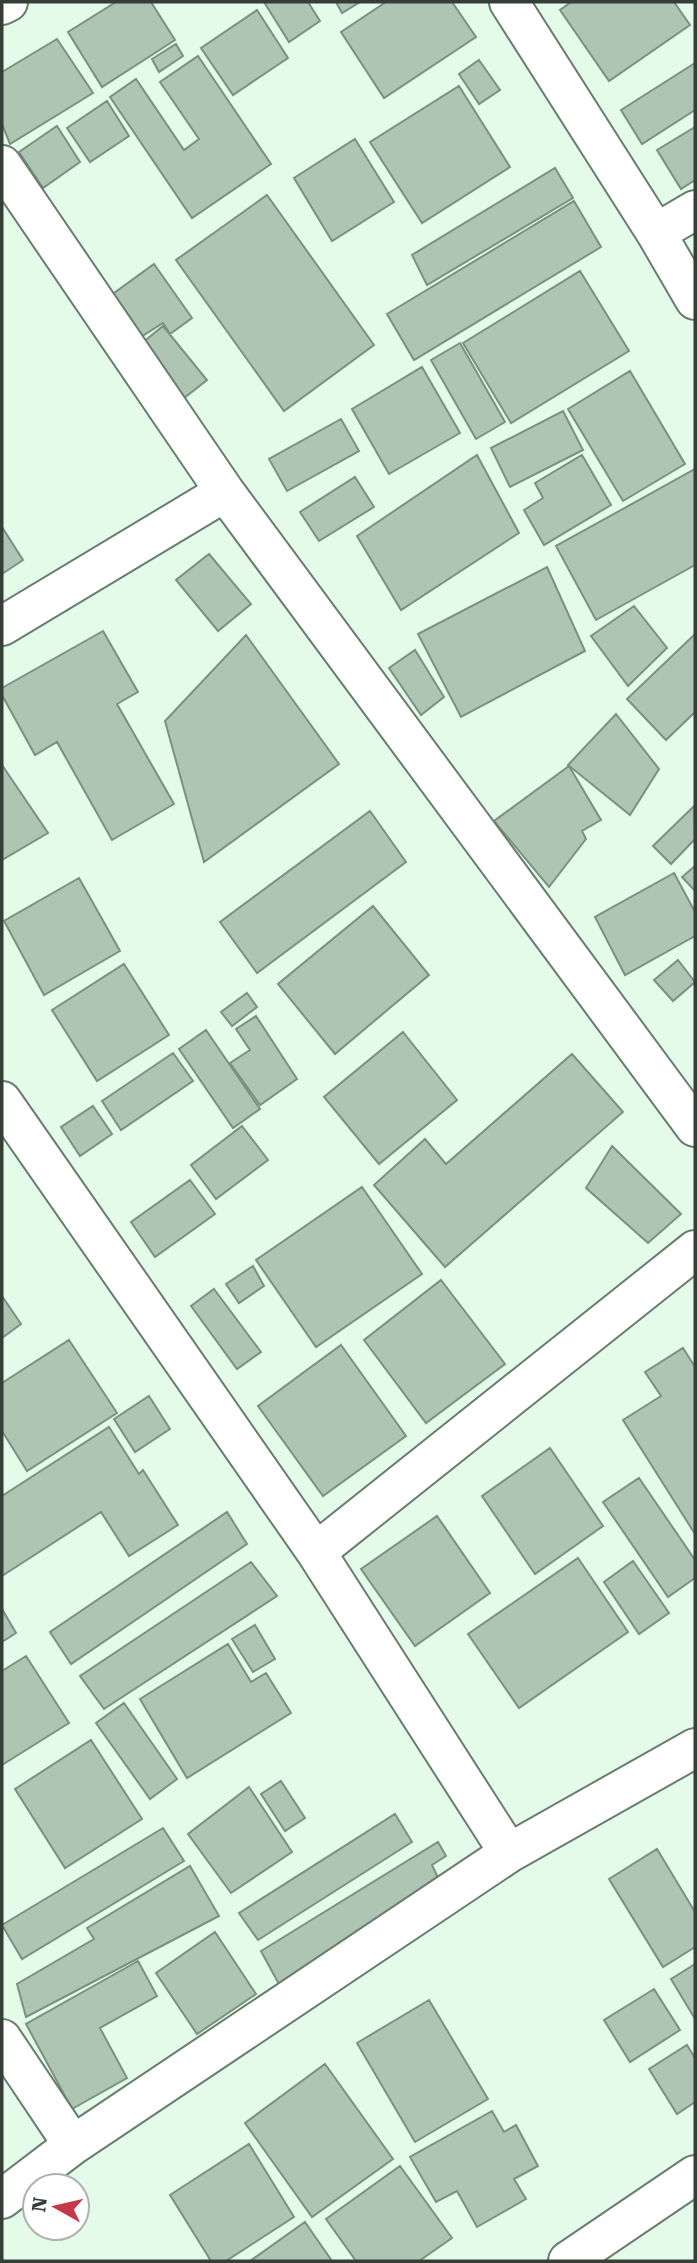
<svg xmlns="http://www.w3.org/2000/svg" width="697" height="2263" font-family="'Roboto Serif',serif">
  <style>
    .building { fill: #aec5b3; stroke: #7b9180; stroke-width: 2 }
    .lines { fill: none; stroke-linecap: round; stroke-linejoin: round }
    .minor-casing { stroke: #687d6d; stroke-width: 42 }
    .minor { stroke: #fff; stroke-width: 38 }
  </style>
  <rect width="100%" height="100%" fill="#e3fbe8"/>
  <path class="building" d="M116 2H151L175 40 102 87 68 32Z
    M264 2H308L320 21 289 42Z
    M336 2H360L342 13Z
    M386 2H452L476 37 384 98 341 32Z
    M571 2H674L690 25 609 81 560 10Z
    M257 10 288 58 233 95 201 48Z
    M57 39 93 93 10 144 2 124V72Z
    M176 44 183 56 159 72 152 59Z
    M198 56 271 164 192 218 110 97 136 79 184 150 199 139 160 82Z
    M479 60 500 90 479 104 459 74Z
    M695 63V110L642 144 621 110Z
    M459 86 510 167 422 223 370 142Z
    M107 101 129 136 90 162 67 128Z
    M57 126 80 162 43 188 19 152Z
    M695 127V180L681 189 657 150Z
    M355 139 394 202 332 241 294 178Z
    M555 168 573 198 427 285 412 255Z
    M267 195 374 345 284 411 176 260Z
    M574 201 601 247 414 360 387 314Z
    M154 264 192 318 170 334 163 323 130 344 99 304Z
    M580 271 629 351 511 423 463 343Z
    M163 326 207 380 179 402 136 348Z
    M460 343 505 422 476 439 431 360Z
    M422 367 460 433 389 474 352 409Z
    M630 371 685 464 623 501 568 409Z
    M563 411 583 450 510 487 491 448Z
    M341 419 359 451 287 491 269 459Z
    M477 455 519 533 401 610 357 536Z
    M582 455 611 505 544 545 524 510 543 498 535 483Z
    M695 469V565L596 620 556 546Z
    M355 477 374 507 319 541 300 512Z
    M2 527 23 560 2 574Z
    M209 554 251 604 218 631 176 580Z
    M547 567 585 651 461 717 418 634Z
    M634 606 667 648 628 686 591 636Z
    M103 631 138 692 117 704 174 804 112 840 57 742 35 755 2 695V688Z
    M695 634V712L666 740 627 699Z
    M246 635 339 764 204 862 165 721Z
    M415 650 444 697 421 715 389 668Z
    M616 714 659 769 630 815 568 765Z
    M2 765 48 833 2 860Z
    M569 766 601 820 582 831 586 839 549 887 494 821Z
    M694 806 695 839 671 864 653 846Z
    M370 811 406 862 257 973 220 922Z
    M695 866V891L682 877Z
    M674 873 695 912V936L625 975 595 917Z
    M79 878 120 951 44 995 4 921Z
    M373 906 429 975 335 1054 278 984Z
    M678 960 695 982 673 1001 654 980Z
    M124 964 169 1035 97 1081 52 1010Z
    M247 993 257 1007 232 1026 221 1012Z
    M256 1016 297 1079 260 1105 230 1063 250 1050 236 1029Z
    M206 1030 260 1109 233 1128 179 1049Z
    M403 1032 457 1100 379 1164 324 1097Z
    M173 1053 193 1081 121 1130 102 1101Z
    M572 1054 623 1112 445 1267 374 1185 425 1139 446 1164Z
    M93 1106 112 1134 80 1156 61 1127Z
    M242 1126 268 1160 216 1199 191 1165Z
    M612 1146 681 1214 648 1243 586 1188Z
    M190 1180 215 1214 155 1257 131 1222Z
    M362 1187 422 1274 316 1347 256 1260Z
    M253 1266 264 1286 239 1303 226 1284Z
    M441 1280 505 1364 426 1423 364 1340Z
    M214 1289 261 1352 237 1369 191 1306Z
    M2 1296 21 1324 2 1338Z
    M69 1340 117 1413 27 1471 2 1431V1383Z
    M341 1345 406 1436 323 1496 258 1406Z
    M683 1348 695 1367V1534L623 1420 661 1396 645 1372Z
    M149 1396 170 1429 135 1452 114 1419Z
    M109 1427 139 1474 143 1470 178 1525 129 1556 101 1512 2 1576V1496Z
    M550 1448 603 1526 535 1574 482 1496Z
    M639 1478 695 1560V1578L668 1597 603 1502Z
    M227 1512 247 1544 71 1664 50 1632Z
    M437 1516 490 1593 415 1646 361 1569Z
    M578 1558 628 1632 519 1708 468 1634Z
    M633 1561 669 1613 639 1634 604 1582Z
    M251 1562 277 1596 104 1709 80 1676Z
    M2 1609 16 1633 2 1642Z
    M255 1625 275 1659 253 1672 232 1639Z
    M228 1644 251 1682 266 1673 291 1713 187 1778 140 1699Z
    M26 1656 69 1723 2 1765V1671Z
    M124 1703 177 1779 150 1799 96 1723Z
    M91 1740 142 1819 65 1868 15 1789Z
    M281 1781 305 1818 285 1831 261 1794Z
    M249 1787 292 1852 231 1893 188 1834Z
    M395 1814 412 1842 258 1940 239 1913Z
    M163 1828 184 1861 22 1959 2 1925Z
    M438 1842 446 1856 432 1865 440 1882 280 1986 261 1951Z
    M657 1849 695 1912V1947L663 1967 609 1879Z
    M190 1866 219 1916 26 2017 17 1984 94 1939 87 1928Z
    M215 1932 256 1994 197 2034 156 1973Z
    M138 1961 157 1996 100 2028 127 2078 72 2109 26 2024Z
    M695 1964V2019L671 1979Z
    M654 1989 680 2030 630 2062 604 2020Z
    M429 2000 488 2099 415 2142 357 2043Z
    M687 2045 695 2058V2102L677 2114 649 2069Z
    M325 2064 393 2159 312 2217 245 2123Z
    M492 2111 504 2132 516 2125 538 2166 514 2179 526 2199 477 2227 457 2191 436 2202 410 2157Z
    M249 2144 294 2217 226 2261H211L170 2195Z
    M400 2166 452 2238 419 2261H356L326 2219Z
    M305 2222 332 2261H250Z"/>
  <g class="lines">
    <g class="minor-casing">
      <path id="minor" d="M509 2 656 233 695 300
        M2 5 8 2
        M2 165 225 492 695 1127
        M656 233 695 210
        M2 626 225 492
        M2 1101 316 1552 509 1853
        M316 1552 695 1250
        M2 2039 73 2145
        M2 2199 73 2145 509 1853 695 1748
        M568 2261 695 2175"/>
    </g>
    <use href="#minor" class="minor"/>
  </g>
  <rect width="697" height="2263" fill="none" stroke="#353e37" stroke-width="7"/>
  <g transform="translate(56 2207) rotate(278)"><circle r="33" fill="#ffffff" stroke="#aeb2af" stroke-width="2"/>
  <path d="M0-5L12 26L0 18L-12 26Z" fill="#c7374c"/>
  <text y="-10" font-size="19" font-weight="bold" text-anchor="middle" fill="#353e37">N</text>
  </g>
</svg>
